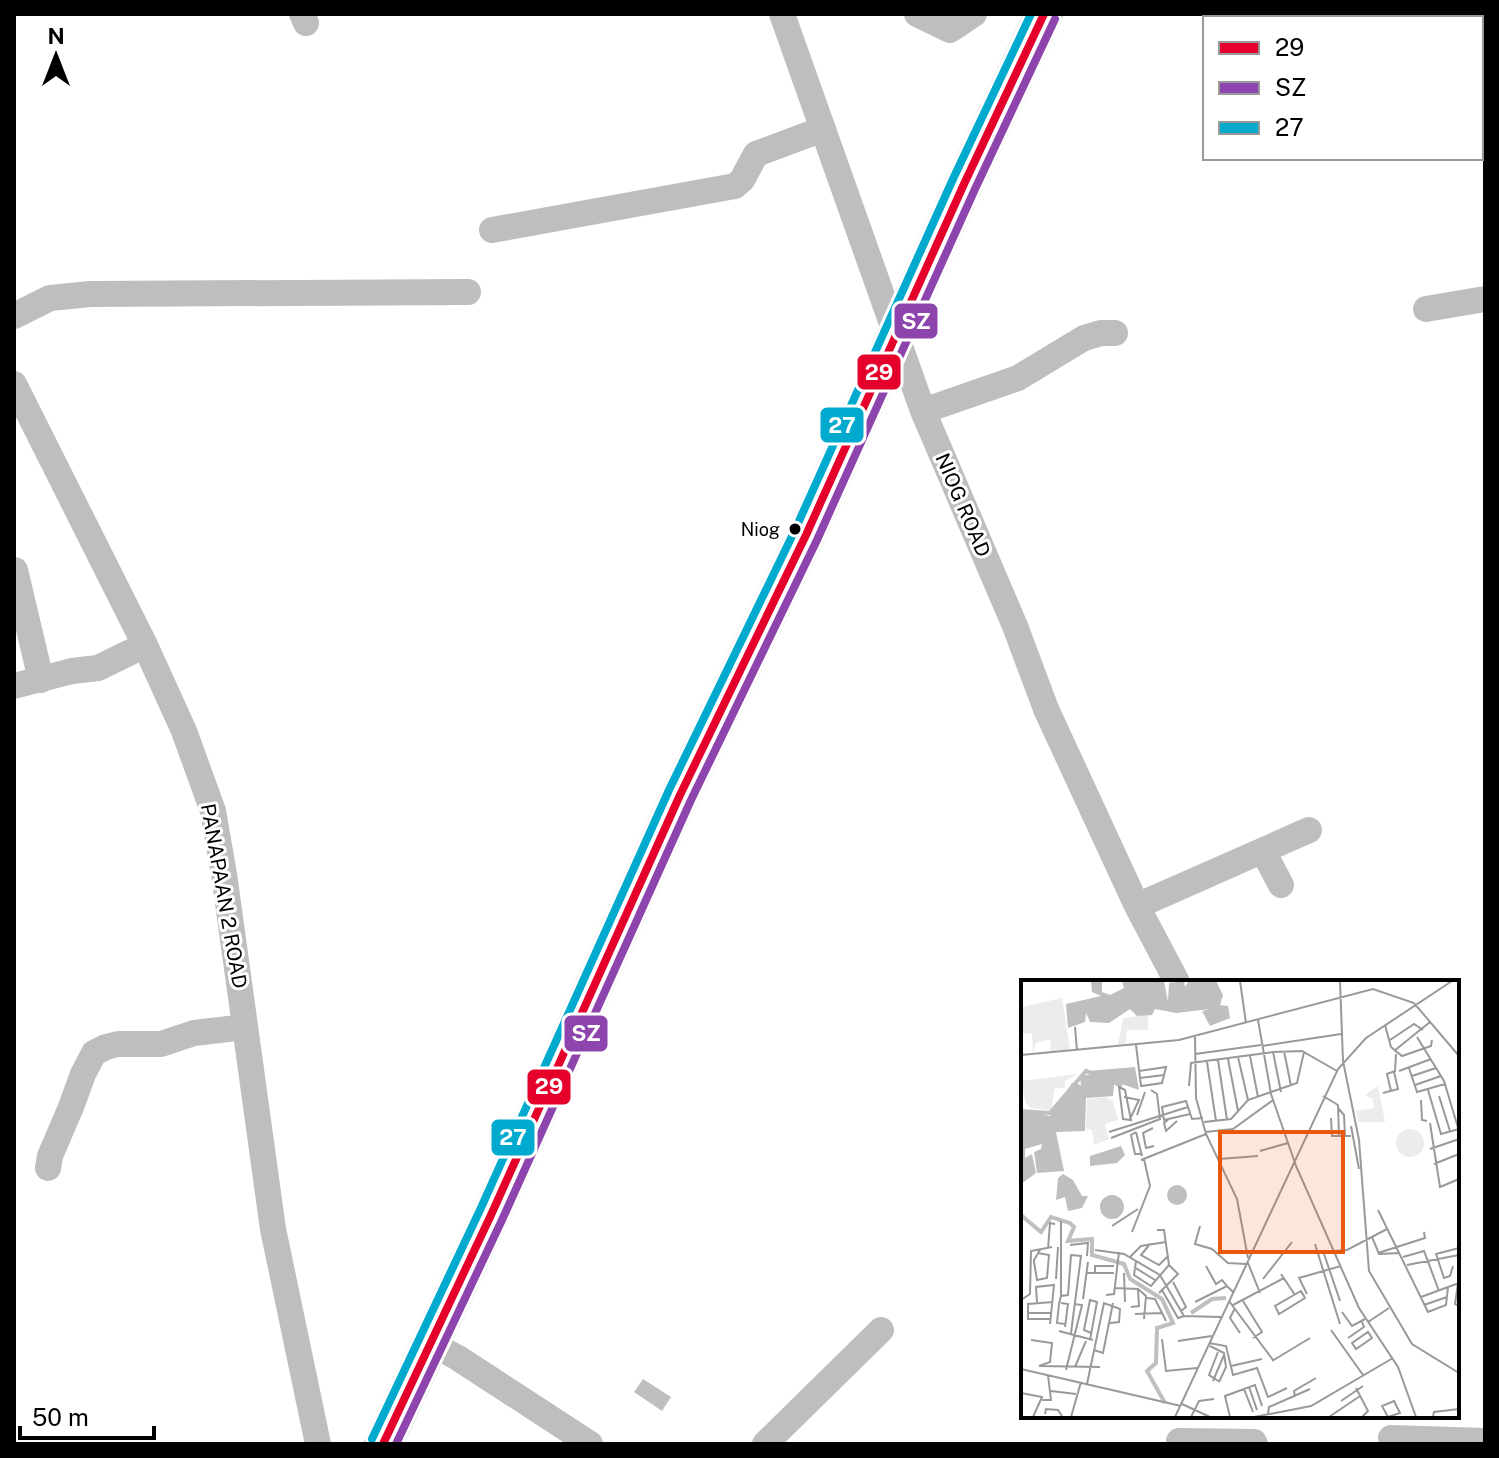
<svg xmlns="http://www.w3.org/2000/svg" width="1499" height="1458" font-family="'Public Sans',sans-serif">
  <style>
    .water { fill: #bfbfbf }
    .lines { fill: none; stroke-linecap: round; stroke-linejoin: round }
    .minor { stroke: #bebebe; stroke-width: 26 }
    .highway { stroke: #bebebe; stroke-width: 38 }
    .bus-1-casing { stroke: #fff; stroke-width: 14 }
    .bus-2-casing { stroke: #fff; stroke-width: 14 }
    .bus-3-casing { stroke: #fff; stroke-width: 14 }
    .bus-1 { stroke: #e4002b; stroke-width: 8 }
    .bus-2 { stroke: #8e44ad; stroke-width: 8 }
    .bus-3 { stroke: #00a9ce; stroke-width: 8 }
    .bus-dot { fill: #000; stroke: #fff; stroke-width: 3 }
    .labels { text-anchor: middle; stroke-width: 6; stroke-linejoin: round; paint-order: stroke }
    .bus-label { font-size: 18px; fill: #000; stroke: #fff; text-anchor: end }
    .street-label { font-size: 20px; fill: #000; stroke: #fff }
    .inset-river { fill: none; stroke: #bfbfbf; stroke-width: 4 }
    .inset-road { fill: none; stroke: #999; stroke-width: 2 }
    .view { fill: #e8590c; fill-opacity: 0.15; stroke: #e8590c; stroke-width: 4 }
    .inset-edge { fill: none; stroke: #000; stroke-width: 4 }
    .line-badge { stroke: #fff; stroke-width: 3 }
    .badge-label { font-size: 22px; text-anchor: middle; font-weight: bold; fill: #fff }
  </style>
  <rect width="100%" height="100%" fill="#fff"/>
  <path class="water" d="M643 1379 671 1397 662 1411 634 1392Z"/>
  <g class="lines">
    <path class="minor" d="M302 14 306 23
      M782 14 923 411 1015 626 1046 709 1137 906 1177 982
      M917 14 950 30 974 14
      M1364 14V18
      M1444 14V18
      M1481 38H1485
      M492 230 735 186 742 180 756 154 823 129
      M1426 309 1485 299
      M14 316 50 298 90 294 468 292
      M14 384 145 645 184 731 213 811 224 874 273 1229 318 1444
      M923 411 1018 378 1084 338 1101 333H1115
      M15 570 41 680
      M14 686 72 671 98 668 145 645
      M1263 851 1281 885
      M1137 906 1309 830
      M48 1168 50 1156 71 1107 83 1074 94 1053 106 1047 118 1044H161L194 1033 245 1027
      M431 1343 458 1358 590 1444
      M1391 1438 1485 1441
      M1179 1441 1254 1442 1255 1444
      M765 1444 881 1330"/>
    <path class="highway" d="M383 1444 491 1215 680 795 806 535 964 184 1044 14"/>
    <g class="bus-1-casing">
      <path id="bus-1" d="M383 1444 491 1215 680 795 806 535 964 184 1044 14"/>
    </g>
    <g class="bus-2-casing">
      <path id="bus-2" d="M396 1444 502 1220 691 800 817 540 975 189 1055 19"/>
    </g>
    <g class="bus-3-casing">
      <path id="bus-3" d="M372 1439 480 1210 669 790 795 530 953 179 1031 14"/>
    </g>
    <use href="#bus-1" class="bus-1"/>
    <use href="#bus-2" class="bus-2"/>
    <use href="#bus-3" class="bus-3"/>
  </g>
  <circle class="bus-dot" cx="795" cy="529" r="7"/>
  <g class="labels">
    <g class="bus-label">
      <text x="780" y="536">Niog</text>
    </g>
    <g class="street-label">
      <text transform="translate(963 505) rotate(67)" y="7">NIOG ROAD</text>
      <text transform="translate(224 896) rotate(80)" y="7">PANAPAAN 2 ROAD</text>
    </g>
  </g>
  <g transform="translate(1021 980)">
    <rect width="438" height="438" fill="#fff"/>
    <path d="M41 18 49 70 29 72 30 59 15 63 12 74 11 53 0 54V27ZM127 35V50H106L105 65H97L102 38ZM57 94 44 101V108H34L30 130 9 128 4 121 0 101ZM357 106 364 142H337L335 131 353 128 352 119 344 115ZM84 117 92 121 97 140 84 144 88 159 73 165 71 150 65 149 66 119ZM375 163a14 14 0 1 1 28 0a14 14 0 1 1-28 0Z" fill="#ececec"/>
    <path d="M70 1H81V12L89 15 103 8 101 1H143L147 22 148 3 163 1 164 7 167 2 195 1 202 15 199 25 207 26 209 38 189 46 181 31 189 29 155 33 134 29 131 35 116 36 109 29 88 43 69 42 65 33 64 42 47 48 45 24 80 16 71 12ZM114 87 118 110 75 95 93 104 92 116 65 118 64 151 35 152 43 191 16 193 13 172 20 169 21 164 4 169V178L11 174 15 193 0 204V129L29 136 51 103 60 105 59 96 72 94 66 91ZM100 166 104 175 96 183 69 186V176ZM42 194 52 200 61 216H67L61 228 47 231 44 217 35 220 37 198ZM146 215a10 10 0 1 1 20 0a10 10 0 1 1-20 0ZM79 227a12 12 0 1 1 24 0a12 12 0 1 1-24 0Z" fill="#bfbfbf"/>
    <path class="inset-river" d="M0 131 29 133 65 91 101 106M0 235 20 252 30 237 49 243 53 247 47 261 71 259V275L103 284 109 299 141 319 152 343 136 348 135 383 126 391 144 423M170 333 191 319 205 318"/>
    <path class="inset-road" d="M219 1 225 43M319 1 322 81M237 40 250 114 275 186 338 328 377 387 395 437M364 45 370 67 381 76 410 66 411 60M54 47 56 71M174 57 175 118 185 154 216 219 227 278M396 57 423 101 438 151M369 60 393 44 402 50M115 65 120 106 141 103 145 87 118 91M241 66 320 54M263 71 270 106M373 71 409 42M252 72 260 112M174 74 240 65M0 75 158 60 352 9 393 23 438 76M229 76 237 117M217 77 227 120M207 79 217 131M197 80 206 140M322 81 338 160 348 291 391 364 438 393M186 82 195 141M388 88 396 112 424 104M378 91 410 79M391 96 415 88M119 98 143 95M394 105 420 96M168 106 170 83 252 72 281 71 316 91M98 107 104 110 110 140 102 139ZM407 110 420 154 438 149M370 111 366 94 374 91 375 74M362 113 377 109 373 92M302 116 317 125 318 156M418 116 429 151M103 117 118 120 109 139M400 120 401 140 406 141M317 128 323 135 324 156M169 134 143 140 141 127 165 121 171 139 182 138M116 135 124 112M310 138 311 156H330M147 140 143 143 145 151 156 141M183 142 210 139 227 120 276 103 283 72M409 143 419 207 438 199M330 146 338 189M132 148 122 153 125 168 133 166M88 152 167 127M115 152 110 155 114 174H121M115 152 121 176M184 152 212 149 252 120M90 158 139 139 136 114 130 110M409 169 438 159M239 171 267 163M198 179 237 176M120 180 185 154M413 184 438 174M357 230 407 332 425 325 427 307M91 246 117 229M179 246 174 264 191 269 207 283 225 284M136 250H143L148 285 157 294 138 313M111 252 129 206 123 179M351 257 358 274 379 273M129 264 120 275 138 285 147 276M294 264 319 344M49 265 67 263 66 276M27 269 29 243 34 244M74 270 103 274 139 295 163 336 200 337M296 271H302L319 321M313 271 326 270 366 249M17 273 28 275 26 298 16 300 13 282V280L19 270M357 273 404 258 403 252M109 277 120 266 145 262M382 277 403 271 418 311M115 281 113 295 130 306 148 285M227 283 239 313M386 285 438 275M185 286 195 304 201 300 206 306M432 286 429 296 423 298 415 274 438 268M113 287 134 300M66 293H93M74 293V286H93M103 293 104 322M260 294 274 315M438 297 434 324 438 326M35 299 37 267M242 299 271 262M152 302 165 327 160 331M93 308 117 309 125 316 123 339M141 310 157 338 163 336M280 311 284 318 258 334 254 326ZM286 314 278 298 320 286M85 315 93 314 98 272M40 316V241M400 317 438 303M126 318 134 319 145 341M62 319 67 282M0 320 9 314 10 271 31 267M0 321V384M208 321 252 380M222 321 241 352 232 358M16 322 15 307 33 305 29 344M174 322 206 306 212 312M40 323 47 324 44 347M212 325 263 298M403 325 426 317M110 327 118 326 117 310M214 328 209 338 219 353M321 332 331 346 344 339M6 333H31M114 334 141 333M30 339H7V324L32 322M347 342 368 328M44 344 36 343 38 324 40 316 47 315 50 275 60 276 50 353M310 350 342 395M38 351 72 360M347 352 351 358 335 369 331 363ZM327 358 343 347 341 342M141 359 145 391 176 388M10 360 31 363 29 382 18 386 79 387M69 360 76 322 69 320 63 350 70 353M157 361 191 356M188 363 205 366 212 395 236 388 247 417 266 408M189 366 203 373 205 387 198 402M73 370 82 373 92 323M197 372 188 395 199 402M251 381 289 358M210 386 241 379M54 387 65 361M0 389 160 426M45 390 61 325 53 324M192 401 203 375M66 404 83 323 99 329 98 342 89 343M228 407 236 430M335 408 347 431 341 437M223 409 232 432M30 411 55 414M0 413 21 417 12 437M274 417 273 411 295 398M21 420H30L27 395M320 421 342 406M373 421 379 433 367 437 361 426ZM161 424 189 437M24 434 25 429 37 430 41 436M247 434 248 427 289 409M50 437 60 402M154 437 317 89 345 58 431 1M170 437 178 421 193 419M209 437 204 416 234 405 241 426M233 437 290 426 372 378M308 437 339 416M412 437 413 432 438 429"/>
    <path class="view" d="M199 152H322V272H199Z"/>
    <rect width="438" height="438" class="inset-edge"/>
  </g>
  <g class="line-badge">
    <rect x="893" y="302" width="46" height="38" rx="8" fill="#8e44ad"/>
    <rect x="856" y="353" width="46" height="38" rx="8" fill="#e4002b"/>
    <rect x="819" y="406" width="46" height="38" rx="8" fill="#00a9ce"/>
    <rect x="563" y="1014" width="46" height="39" rx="8" fill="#8e44ad"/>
    <rect x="526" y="1068" width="46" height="38" rx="8" fill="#e4002b"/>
    <rect x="490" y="1118" width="46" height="39" rx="8" fill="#00a9ce"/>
  </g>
  <g class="badge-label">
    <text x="916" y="329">SZ</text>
    <text x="879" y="380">29</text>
    <text x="842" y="433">27</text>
    <text x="586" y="1041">SZ</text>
    <text x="549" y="1094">29</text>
    <text x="513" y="1145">27</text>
  </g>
  <rect width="1499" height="1458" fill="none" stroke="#000000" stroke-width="32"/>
  <rect x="1203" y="16" width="280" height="144" fill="#ffffff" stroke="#999999" stroke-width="2"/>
  <rect x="1219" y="42" width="40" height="12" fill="#e4002b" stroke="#999999" stroke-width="2"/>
  <text x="1275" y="56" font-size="24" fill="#000000">29</text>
  <rect x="1219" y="82" width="40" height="12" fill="#8e44ad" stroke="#999999" stroke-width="2"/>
  <text x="1275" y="96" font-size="24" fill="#000000">SZ</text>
  <rect x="1219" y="122" width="40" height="12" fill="#00a9ce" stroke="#999999" stroke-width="2"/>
  <text x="1275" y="136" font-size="24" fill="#000000">27</text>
  <g transform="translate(56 56)" stroke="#ffffff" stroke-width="6" paint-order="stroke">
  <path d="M0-6L14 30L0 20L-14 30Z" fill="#000000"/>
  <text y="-12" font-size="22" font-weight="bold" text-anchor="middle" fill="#000000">N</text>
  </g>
  <path d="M20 1426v12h134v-12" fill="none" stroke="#000000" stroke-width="4"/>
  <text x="32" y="1426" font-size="24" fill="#000000" stroke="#ffffff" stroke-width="6" paint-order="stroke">50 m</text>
</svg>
